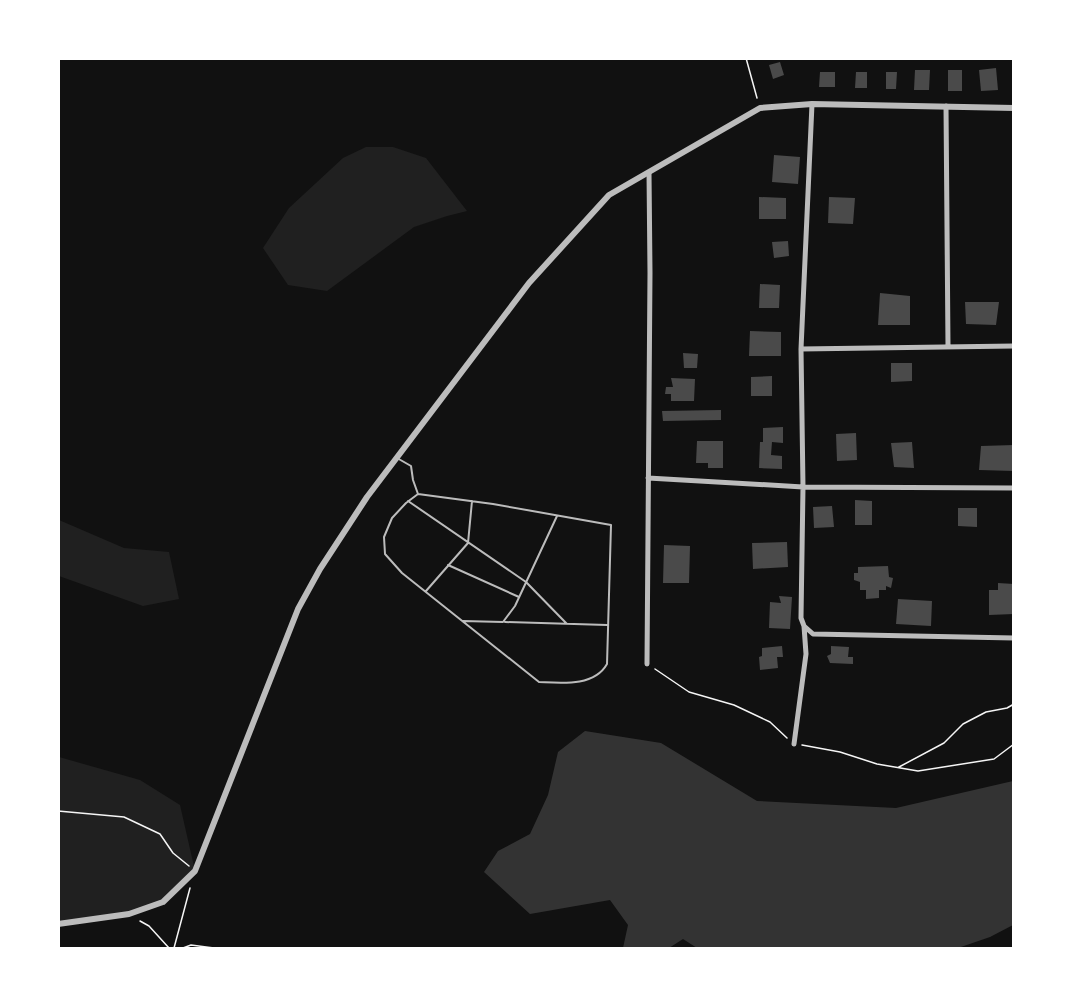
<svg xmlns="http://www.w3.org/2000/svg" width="1072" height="1007" font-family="'Playfair Display',serif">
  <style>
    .green { fill: #202020 }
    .water { fill: #333 }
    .building { fill: #4a4a4a }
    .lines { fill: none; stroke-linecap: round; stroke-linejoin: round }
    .path { stroke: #f5f5f5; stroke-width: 1.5 }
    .service { stroke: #bcbcbc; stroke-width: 2 }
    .minor { stroke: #bcbcbc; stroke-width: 5 }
    .tertiary { stroke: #bcbcbc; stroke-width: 6 }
  </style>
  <rect width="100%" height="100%" fill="#111"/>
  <path class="green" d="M366 147H393L426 158 467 211 447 216 414 227 327 291 288 285 263 248 289 208 343 158Z
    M59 520 124 548 169 552 179 599 143 606 59 576Z
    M59 757 140 780 180 805 195 871 163 902 129 914 59 924Z"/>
  <path class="water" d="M585 731 661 743 757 801 896 808 1013 781V925L990 937 958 948H697L683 939 669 948H623L628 925 610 900 530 914 484 872 498 851 530 834 548 795 558 752Z"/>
  <path class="building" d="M780 62 784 75 773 79 769 65Z
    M996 68 998 90 981 91 979 70Z
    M915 70H930L929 90H914Z
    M948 70H962V91H948Z
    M820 72H835V87H819Z
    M856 72H867V88H855Z
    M886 72H897L896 89H886Z
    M774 155 800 157 798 184 772 182Z
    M759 197 786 198V219H759Z
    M829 197 855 198 853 224 828 223Z
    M788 241 789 256 774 258 772 242Z
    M760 284 780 285 779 308H759Z
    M880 293 910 296V325H878Z
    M965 302H999L996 325 966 324Z
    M750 331 781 332V356H749Z
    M683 353 698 354 697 368H684Z
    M891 363H912V381L891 382Z
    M772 376V396H751V377Z
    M671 378 695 379 694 401H671V394H665L666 387H673Z
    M721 410V420L663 421 662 411Z
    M783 427V443L772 442 771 455 782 456V469L759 468 760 442H763V428Z
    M856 433 857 460 837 461 836 434Z
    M697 441H723V468H708V463H696Z
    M912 442 914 468 894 467 891 443Z
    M1014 445V471L979 470 981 446Z
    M855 500 872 501V525H855Z
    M832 506 834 527 814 528 813 507Z
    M958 508H977V527L958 526Z
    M787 542 788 567 753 569 752 543Z
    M664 545 690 546 689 583H663Z
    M888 566 889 577 893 578 891 588 886 586V590H879V598L866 599V590H860V582L854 580V573H858V567Z
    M998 583 1014 584V614L989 615V590H998Z
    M779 596 792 597 790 629 769 628 770 602 781 603Z
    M898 599 932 601 931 626 896 624Z
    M782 646 783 657H777L778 668 760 670 759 657 762 656V648Z
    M831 646 849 647 848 657H853V664L830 663 827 656 831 654Z"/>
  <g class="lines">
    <path class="path" d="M746 58 757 98
      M655 669 689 692 734 705 770 722 787 738
      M802 745 840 752 877 764 918 771 994 759 1014 744
      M899 767 944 743 963 724 986 712 1007 708 1014 704
      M58 811 124 817 160 834 173 853 189 866
      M140 921 149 926 169 948
      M174 948 190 888
      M183 948 191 945 214 948"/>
    <path class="service" d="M397 458 411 466 413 480 418 494
      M418 494 493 504 611 525 607 664C594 687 561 683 539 682L402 573 385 554 384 537 392 518 406 503Z
      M408 501 526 582 567 624
      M448 565 519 597
      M426 591 468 543 472 501
      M463 621 503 622 515 606 557 516
      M505 622 607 625"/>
    <path class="minor" d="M812 104 801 349 803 487 801 618 804 626 813 634 1014 638
      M946 106 948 346
      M801 349 1014 346
      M648 478 803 487 1014 488
      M647 664 650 273 649 172
      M794 744 806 654 804 626"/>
    <path class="tertiary" d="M58 924 129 914 163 902 195 871 298 609 320 569 367 497 529 283 609 195 760 108 812 104 1014 108"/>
  </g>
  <rect width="1072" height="1007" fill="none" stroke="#ffffff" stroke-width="120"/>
</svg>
